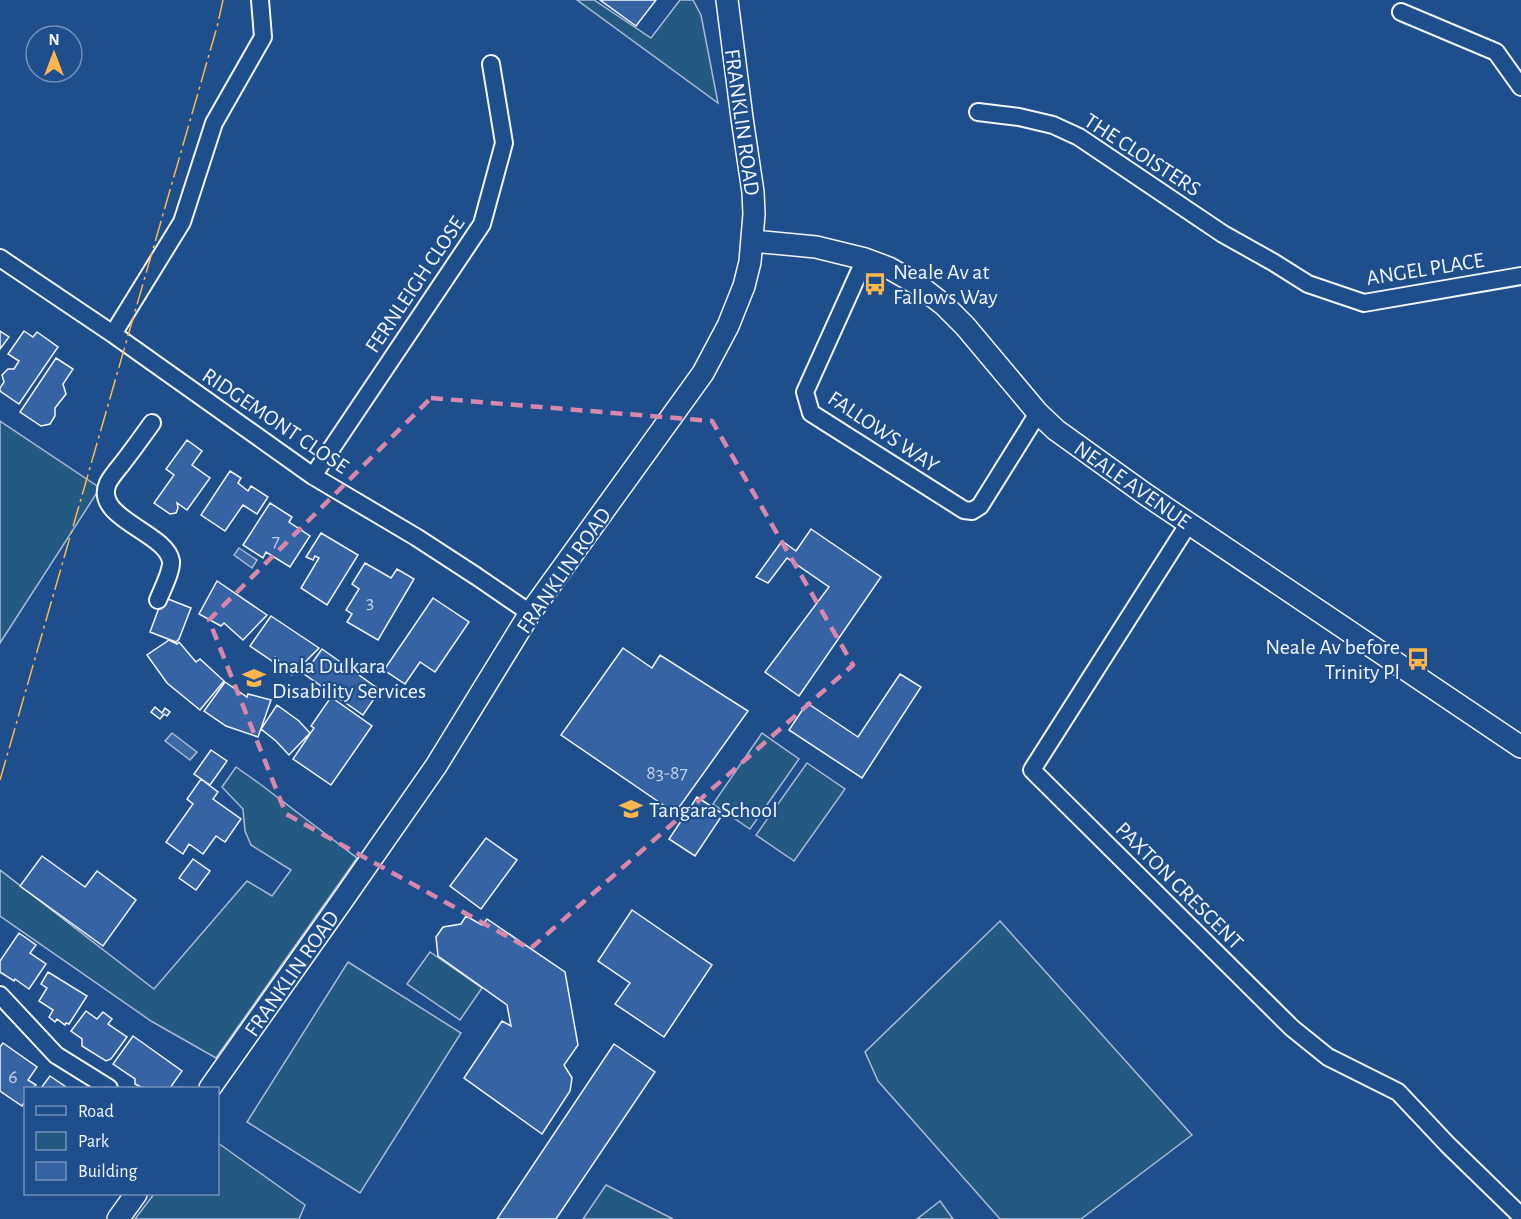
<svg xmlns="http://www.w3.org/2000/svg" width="1521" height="1219" font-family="'Alegreya Sans',sans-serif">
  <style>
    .green { fill: #245a82; stroke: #a8bbd7; stroke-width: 1.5 }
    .water { fill: #3b69a3; stroke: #a8bbd7; stroke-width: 1.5 }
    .building { fill: #3563a3; stroke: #f2f6ff; stroke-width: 1.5 }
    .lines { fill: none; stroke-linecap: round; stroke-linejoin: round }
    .minor-casing { stroke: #f2f6ff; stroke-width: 20 }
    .tertiary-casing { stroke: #f2f6ff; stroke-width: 24 }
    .minor { stroke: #1f4e8c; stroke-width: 16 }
    .tertiary { stroke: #1f4e8c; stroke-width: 21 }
    .power { stroke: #ffb74d; stroke-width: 1.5; stroke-dasharray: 21 4.5 3 4.5; stroke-linecap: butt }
    .marked { fill: none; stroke: #da87ad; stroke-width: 4.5; stroke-dasharray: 12 8; stroke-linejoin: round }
    .labels { text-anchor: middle; stroke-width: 4.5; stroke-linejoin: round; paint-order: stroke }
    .number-label { font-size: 20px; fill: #c3d1e8 }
    .street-label { font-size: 22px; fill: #f2f6ff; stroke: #1f4e8c }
    .poi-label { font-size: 22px; fill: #f2f6ff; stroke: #1f4e8c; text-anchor: start }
  </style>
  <rect width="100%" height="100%" fill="#1f4e8c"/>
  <path class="green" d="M577 0H594L651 38 680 0H693L701 15 718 103Z
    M0 421 100 488 0 643Z
    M762 733 799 759 750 829 713 804Z
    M807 763 845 789 794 861 756 835Z
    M236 767 260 784 357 858 216 1058 151 1021 0 916V870L154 989 247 881 272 896 291 870 251 845 245 831 243 809 222 787Z
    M1000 921 1192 1135 1081 1219H1000L878 1081 865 1052Z
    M430 952 482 988 460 1020 407 984Z
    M348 962 461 1033 360 1193 247 1122Z
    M218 1143 305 1205 299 1219H135L154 1194H218Z
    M606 1185 673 1219H583Z
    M940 1201 953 1219H917Z"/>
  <path class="water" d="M239 548 257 560 252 568 234 555Z
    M172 733 197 752 190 760 165 741Z"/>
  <path class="building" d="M600 0H656L636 26Z
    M0 331 9 337 0 349Z
    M24 331 33 337 37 332 58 347 19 404 0 391V388L4 382 2 375 8 369H14L19 361 8 354Z
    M56 358 73 369 63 384 66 394 55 408V416L50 424 41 426 20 412Z
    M187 440 202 451 192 465 210 478 187 510 177 503 178 508 176 513 170 514 154 503 174 475 166 469Z
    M230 471 241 478 238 483 248 491 251 486 268 497 257 514 243 505 225 531 201 515Z
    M270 503 292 517 289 522 310 536 290 567 266 552 263 558 243 545Z
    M811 529 881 577 799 696 765 672 829 587 787 558 768 583 756 577 782 541 796 551Z
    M321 533 358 555 327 605 301 588 319 558 315 556 313 560 306 557Z
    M365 563 391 578 397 569 414 579 378 640 347 622 352 614 346 610 359 589 352 584Z
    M217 581 267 615 243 640 224 623 221 626 199 614Z
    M163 597 191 608 179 639 176 642 150 632Z
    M433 598 469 622 435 672 420 662 405 684 384 670Z
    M271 616 319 648 292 675 275 657 272 661 250 646Z
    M169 640 177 644 179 642 196 662 200 659 224 681 200 710 167 683 147 655Z
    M623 648 652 668 660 655 748 711 675 813 561 735Z
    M322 649 380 690 363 715 304 674Z
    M900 674 921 687 862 778 789 730 807 703 858 737Z
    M225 682 247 697 248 694 271 700 258 737 226 726 204 711Z
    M331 697 372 726 331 785 293 759 314 728 311 726Z
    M277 705 299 721 310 733 289 755 276 741 261 729Z
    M155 707 162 713 165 708 170 712 167 716 164 714 160 719 151 712Z
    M211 750 227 761 210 785 194 774Z
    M201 779 218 792 213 799 241 819 225 842 216 836 203 854 189 844 183 854 166 842 193 804 187 799Z
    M697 797 723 814 695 856 669 839Z
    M486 838 517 860 481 909 450 886Z
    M42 856 85 887 97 871 136 900 103 946 20 886Z
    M193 859 210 871 196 890 179 878Z
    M632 910 712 965 664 1037 615 1004 630 983 598 961Z
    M466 916 482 925 487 919 565 972 578 1045 564 1065 572 1078 570 1091 542 1134 464 1078 502 1021 511 1026 507 1005 438 956 436 937 443 927 461 924Z
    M19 933 36 945 30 953 46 964 29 989 15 979 14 981 0 972V961Z
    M48 972 87 996 69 1024 66 1023 65 1025 57 1019 55 1022 49 1017 53 1010 39 1001 47 988 41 984Z
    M86 1011 97 1019 103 1012 112 1019 108 1024 127 1037 111 1059 106 1061 82 1046V1039L71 1031Z
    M133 1036 182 1071 170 1088H148L141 1087 135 1084V1079L113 1064Z
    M3 1043 37 1067 28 1080 36 1085 33 1088H26V1100L22 1106 0 1091V1047Z
    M614 1044 655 1072 556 1219H497Z
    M50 1076 66 1087 64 1088H41Z"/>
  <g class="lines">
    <g class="minor-casing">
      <path id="minor" d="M1401 12 1496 52 1521 87
        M978 112 1019 117 1053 125 1079 137 1223 234 1273 262 1308 284 1364 303 1521 276
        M0 258 113 334 313 476 416 537 476 576 530 613
        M865 259 805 392 811 413 964 510 972 511 980 506 1038 413
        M113 334 182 222 214 123 263 37 260 0
        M152 423C142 437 132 451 121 465 117 470 111 477 108 483 92 518 166 532 171 561 172 571 162 590 158 600
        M313 476 482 224 504 143 491 64
        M1189 523 1032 770 1292 1028 1328 1057 1398 1092 1448 1145 1521 1216
        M0 995 56 1055 109 1088"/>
    </g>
    <g class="tertiary-casing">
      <path id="tertiary" d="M753 241 816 247 865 259 889 268 917 284 944 305 965 326 1038 413 1056 430 1145 494 1521 747
        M210 1088 342 901 436 766 530 613 703 373 728 326 744 286 750 262 754 214 753 192 742 118 727 0
        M118 1219 136 1194"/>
    </g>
    <use href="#minor" class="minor"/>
    <use href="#tertiary" class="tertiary"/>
    <path class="power" d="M0 780 217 27 223 0"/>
  </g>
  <path class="marked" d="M431 398 712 421 853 665 530 949 286 814 209 620Z"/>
  <defs>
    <g id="bus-bare" transform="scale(1.8)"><path d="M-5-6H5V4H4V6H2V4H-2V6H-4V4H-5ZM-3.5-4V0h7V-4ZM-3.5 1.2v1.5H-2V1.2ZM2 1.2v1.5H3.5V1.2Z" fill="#ffb74d" stroke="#1f4e8c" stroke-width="2.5" paint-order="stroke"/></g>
    <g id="university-bare" transform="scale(1.8)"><path d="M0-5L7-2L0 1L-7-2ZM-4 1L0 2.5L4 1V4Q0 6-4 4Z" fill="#ffb74d" stroke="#1f4e8c" stroke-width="2.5" paint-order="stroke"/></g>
    <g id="school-bare" transform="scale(1.8)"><path d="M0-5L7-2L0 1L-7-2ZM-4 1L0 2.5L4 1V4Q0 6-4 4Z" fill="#ffb74d" stroke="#1f4e8c" stroke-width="2.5" paint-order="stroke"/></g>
  </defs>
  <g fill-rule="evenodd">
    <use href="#bus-bare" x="875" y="284"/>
    <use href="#bus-bare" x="1418" y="659"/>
    <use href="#university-bare" x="254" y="678"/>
    <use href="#school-bare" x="631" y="809"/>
  </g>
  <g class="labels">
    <g class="number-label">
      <text x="276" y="547">7</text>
      <text x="370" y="608">3</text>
      <text x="667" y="779">83-87</text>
      <text x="13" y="1083">6</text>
    </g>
    <g class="street-label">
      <text transform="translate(743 122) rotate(82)" y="8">FRANKLIN ROAD</text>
      <text transform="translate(1143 154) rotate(33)" y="8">THE CLOISTERS</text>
      <text transform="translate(1425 268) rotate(-9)" y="8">ANGEL PLACE</text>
      <text transform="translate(414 284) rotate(-56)" y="8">FERNLEIGH CLOSE</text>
      <text transform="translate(276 420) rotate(34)" y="8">RIDGEMONT CLOSE</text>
      <text transform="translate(884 431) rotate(34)" y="8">FALLOWS WAY</text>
      <text transform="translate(1133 484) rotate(35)" y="8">NEALE AVENUE</text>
      <text transform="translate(563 570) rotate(-55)" y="8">FRANKLIN ROAD</text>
      <text transform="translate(1180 885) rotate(45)" y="8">PAXTON CRESCENT</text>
      <text transform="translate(291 973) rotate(-55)" y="8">FRANKLIN ROAD</text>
    </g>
    <g class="poi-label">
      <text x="893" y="279">Neale Av at<tspan x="893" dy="25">Fallows Way</tspan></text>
      <text x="1400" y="654" text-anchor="end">Neale Av before<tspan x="1400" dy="25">Trinity Pl</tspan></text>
      <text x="272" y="673">Inala Dulkara<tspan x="272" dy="25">Disability Services</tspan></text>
      <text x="649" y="817">Tangara School</text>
    </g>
  </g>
  <rect x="24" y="1087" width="195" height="108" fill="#1f4e8c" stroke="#7391ba" stroke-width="1.5"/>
  <rect x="36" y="1106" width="30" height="9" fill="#1f4e8c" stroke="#7391ba" stroke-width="1.5"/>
  <text x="78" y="1117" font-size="18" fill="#f2f6ff">Road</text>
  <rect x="36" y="1132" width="30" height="18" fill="#245a82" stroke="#7391ba" stroke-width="1.5"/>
  <text x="78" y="1147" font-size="18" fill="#f2f6ff">Park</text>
  <rect x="36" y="1162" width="30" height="18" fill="#3563a3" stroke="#7391ba" stroke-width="1.5"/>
  <text x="78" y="1177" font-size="18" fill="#f2f6ff">Building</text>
  <g transform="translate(54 54)"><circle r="28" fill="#1f4e8c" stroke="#7391ba" stroke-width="1.5"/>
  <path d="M0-4.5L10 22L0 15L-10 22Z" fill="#ffb74d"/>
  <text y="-9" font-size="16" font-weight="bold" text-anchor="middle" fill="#f2f6ff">N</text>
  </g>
</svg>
